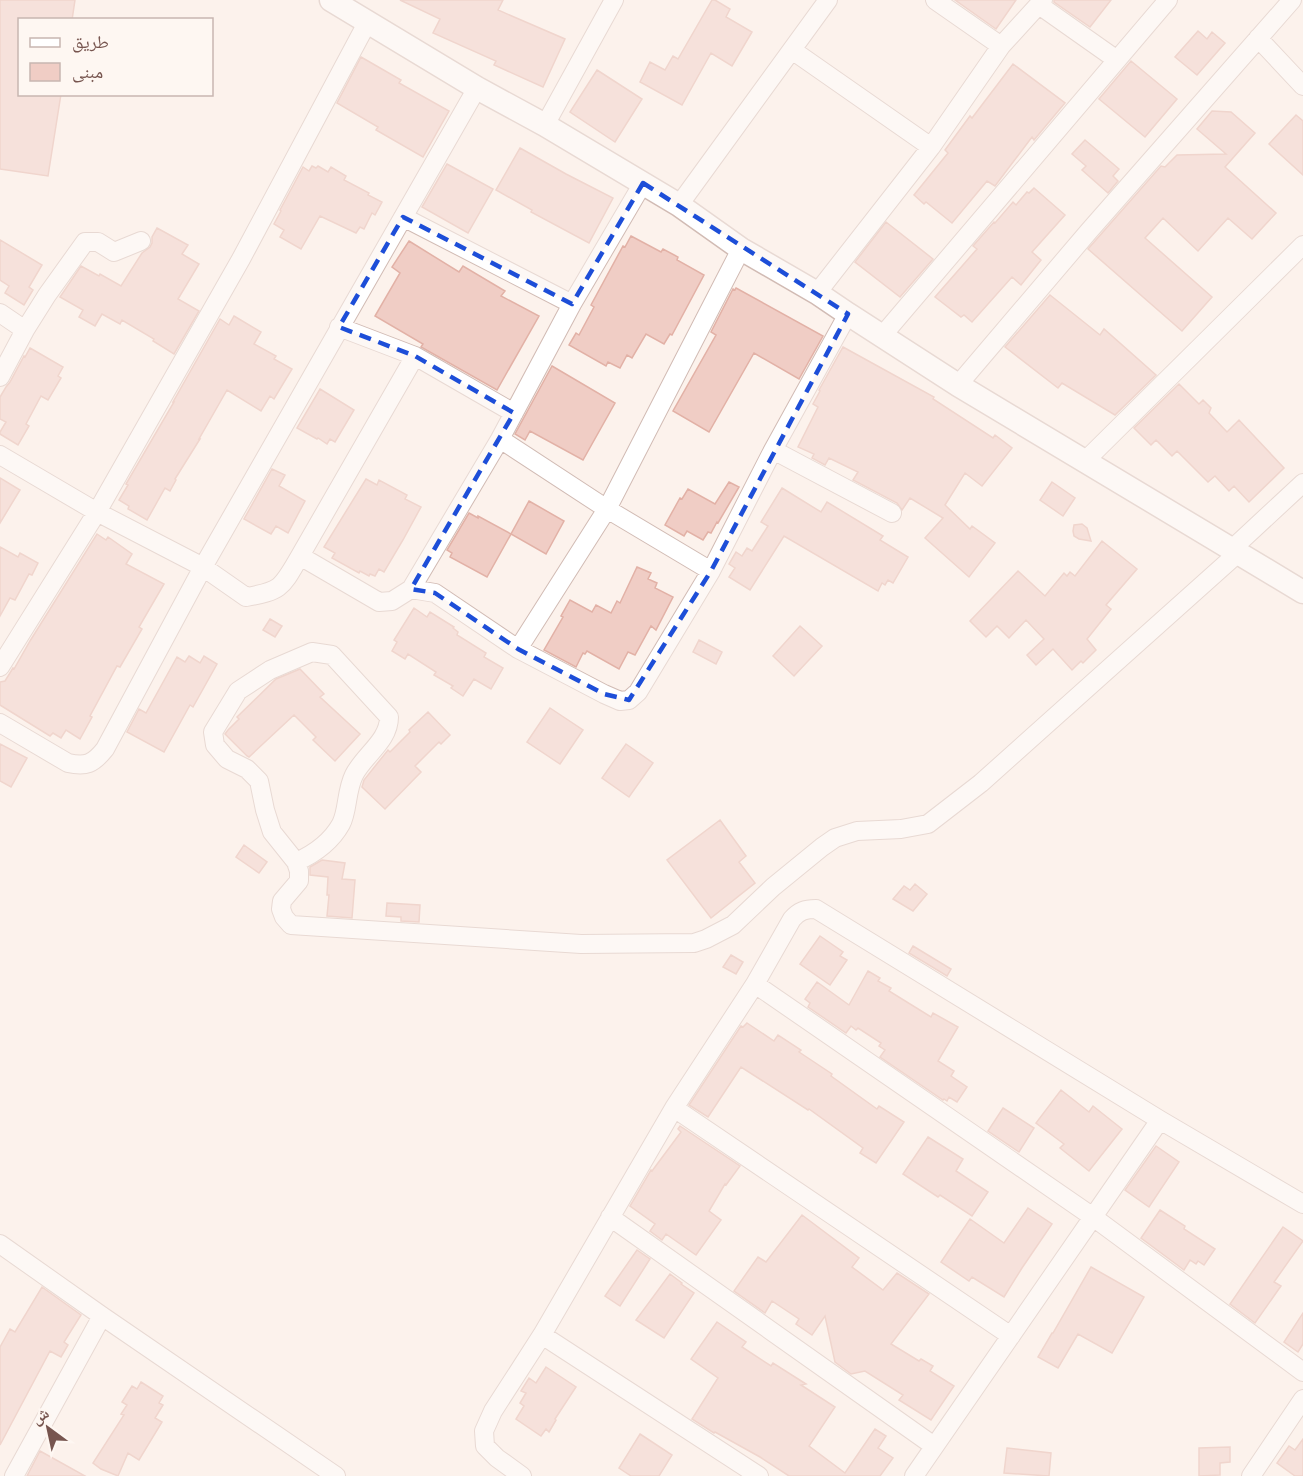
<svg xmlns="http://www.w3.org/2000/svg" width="1303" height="1476" font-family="'PT Sans Narrow','Noto Naskh Arabic',sans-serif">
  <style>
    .building { fill: #f0cdc5; stroke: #e2b1a6; stroke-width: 1.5 }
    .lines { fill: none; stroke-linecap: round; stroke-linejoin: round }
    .minor-casing { stroke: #d1bbb4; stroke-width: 20 }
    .tertiary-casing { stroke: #d1bbb4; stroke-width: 25 }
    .minor { stroke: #fff; stroke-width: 18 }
    .tertiary { stroke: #fff; stroke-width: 22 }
    .marked { fill: none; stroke: #1d4ed8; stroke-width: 4.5; stroke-dasharray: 12 8; stroke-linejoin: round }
  </style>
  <rect width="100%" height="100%" fill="#fcf2ec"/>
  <path class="building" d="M0 0H75L72 20H20V94H61L48 176 0 169Z
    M400 0H503L498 10 565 39 543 87 494 65 496 61 433 33 440 19Z
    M712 0H715L730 9 726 17 752 32 732 66 711 53 682 105 640 82 650 62 665 70 673 56 678 59Z
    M955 0H1016L996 29Z
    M1054 0H1111L1090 27 1054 2Z
    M1198 31 1207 39 1212 32 1225 43 1197 75 1175 57Z
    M361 57 401 80 399 83 449 111 423 157 376 130 378 127 337 103Z
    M1131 61 1177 99 1145 137 1099 99Z
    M1013 64 1065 103 1034 140 1032 137 995 186 987 181 952 223 926 202 924 204 914 195 948 153 945 150 970 116 972 118Z
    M597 70 642 99 615 142 570 112Z
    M1212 111 1231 112 1255 133 1225 167 1276 213 1252 239 1228 218 1198 251 1163 218 1145 238 1212 297 1182 331 1088 249 1161 166 1165 167 1177 155 1226 154 1197 129Z
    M1296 115 1303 121V175L1269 144Z
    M1085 140 1119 169 1113 176 1118 181 1108 193 1082 170 1086 166 1072 154Z
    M520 148 566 174 613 198 589 243 531 212 532 210 496 190Z
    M447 164 493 189 468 233 422 207Z
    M312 166 316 168 318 166 328 172 331 167 346 176 344 180 369 193 368 195 382 202 375 215 372 213 364 229 360 227 356 233 320 216 301 249 280 237 284 230 274 224 281 211 280 210 303 167 309 171Z
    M1034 188 1065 215 1032 252 1041 260 1021 285 1012 277 972 322 964 315 961 317 935 297 977 249 973 246 994 222 995 223 1013 202 1016 205 1027 192 1029 193Z
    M886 222 933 259 900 297 855 262Z
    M157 228 188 245 182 254 199 264 178 299 199 311 174 354 153 341 154 339 122 320 120 324 102 314 95 326 79 317 83 310 60 297 81 266 99 276 100 274 121 286 142 253 150 247 152 243V237Z
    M631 236 661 252 663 249 678 257 677 260 704 275 672 335 670 334 664 344 646 334 632 358 627 355 620 368 608 362 606 366 569 345 576 333 579 335 594 307 591 305 623 246 625 247Z
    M0 240 42 265 29 287 33 290 24 305 5 293 9 286 0 280Z
    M409 241 459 272 463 266 505 291 501 296 539 316 497 390 421 347 423 344 375 316 400 273 392 267Z
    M736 288 823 336 799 379 754 353 709 432 673 411 716 335 711 332 733 289 735 290Z
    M1050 295 1100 335 1104 329 1156 375 1115 415 1062 383 1058 388 1005 347Z
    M234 316 261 332 254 344 276 356 274 359 292 369 274 399 270 396 261 411 227 390 199 439H200L175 479 176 480 170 491 165 488 147 520 128 509 129 506 119 500 128 485 126 484 174 402H173L220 319 229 325Z
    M843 347 934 397 933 399 993 438 995 435 1012 448 982 486 965 473 945 505 970 529 972 526 995 543 969 577 925 538 943 518 910 498 902 510 897 503 853 480 858 472 829 458 825 465 812 458 814 454 798 447 818 407 813 404 820 391 819 390Z
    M30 348 63 367 58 376 61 378 48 400 41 396 26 424 29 426 18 445 0 434V432L6 422 0 419V397L6 387 10 382 24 356 25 357Z
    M552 366 615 403 583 460 530 431 525 440 515 434Z
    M1179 384 1199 404 1203 400 1211 408 1209 413 1227 432 1239 420 1284 468 1249 502 1234 486 1229 491 1215 476 1208 482 1177 451 1172 456 1156 440 1151 445 1134 428Z
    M320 389 354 410 335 442 330 439 327 444 318 438 317 439 297 428Z
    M272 469 285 475 279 486 305 501 288 533 276 526 271 534 244 519Z
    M0 478 20 490 0 523Z
    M366 479 377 485 379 480 407 495 405 499 421 507 403 540 384 572 379 569 375 576 370 574 369 576 360 571 359 573 332 558 335 553 324 547Z
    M729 482 739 487 718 523 717 522 711 533 708 532 703 540 687 531 684 536 665 525 680 498 682 499 688 489 715 504Z
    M1052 482 1075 498 1063 516 1040 500Z
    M782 488 821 512 827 502 883 536 880 540 908 557 893 583 888 580 885 585 882 583 878 591 784 536 750 590 729 577 735 568 729 564 736 552 742 556 747 548 752 551 768 526 761 522Z
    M529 501 564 521 546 554 511 534Z
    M469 513 478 518V516L511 534 487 577 450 557 452 553 447 550Z
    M1082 524 1087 528 1091 541 1079 539 1074 536 1073 531 1074 525Z
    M97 534 106 540 108 537 132 554 126 564 164 584 139 627 142 629 120 667 117 666 90 716 92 717 80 739 66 730 61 738 53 733 50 736 0 705V682L5 681 13 668 14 669 30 641Z
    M1102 541 1137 569 1106 605 1111 609 1087 639 1096 650 1083 663 1081 661 1072 670 1053 649 1036 665 1027 655 1044 639 1026 620 1009 638 997 626 986 637 970 621 1018 571 1045 596 1064 573 1067 576 1070 572 1075 576Z
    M0 547 18 557 20 553 38 563 32 575 29 574 15 600 10 598 0 616Z
    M637 567 651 573 648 579 657 583 655 588 673 597 656 630 651 626 635 655 628 652 619 669 587 651 585 654 583 653 576 667 544 650 563 617 561 616 570 600 592 612 596 605 611 613 617 601 620 603Z
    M414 608 427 617 430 612 454 627 453 628 458 632 457 635 486 653 484 657 503 668 491 689 474 679 463 696 451 688 453 686 434 675 436 672 408 654 405 659 392 651 397 642 394 640Z
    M270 619 282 626 275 637 263 630Z
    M800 626 822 646 794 676 773 656Z
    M699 640 722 652 716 664 693 652Z
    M189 656 200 663 204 656 217 664 193 707 190 705 164 752 127 732 139 709 146 713 177 657 185 662Z
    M300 669 324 694 320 697 360 734 335 761 313 740 316 737 294 715 249 757 247 756 225 734 228 730 239 719 237 717 276 679Z
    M550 708 583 730 560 764 527 742Z
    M428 712 450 735 441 744 439 742 415 766 421 772 385 809 362 787 364 780 388 750 390 752 410 732 409 730Z
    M0 744 27 758 11 787 0 781Z
    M626 744 653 763 629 797 602 778Z
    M720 820 746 856 739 862 755 883 711 918 667 860Z
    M244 845 267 862 259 873 236 857Z
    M322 860 345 863 342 879 355 880 352 918 327 916 329 895H327L328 877 310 875V867Z
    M915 884 927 894 913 911 893 899 904 886 910 890Z
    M387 903 420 905 419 922 401 921V917L386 916Z
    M820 936 843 952 840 956 847 960 830 985 800 964Z
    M913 946 951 969 947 976 909 953Z
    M731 955 743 962 736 974 723 967Z
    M868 971 880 978 878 981 891 988 889 991 931 1017 933 1013 958 1027 938 1061 954 1071 951 1076 967 1087 957 1102 949 1097 947 1101 944 1099 943 1100 880 1057 885 1050 879 1046 881 1043 858 1028 856 1030 851 1026 846 1033 808 1007 810 1003 805 999 817 982 849 1005Z
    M747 1023 774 1041 778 1035 801 1050 799 1052 832 1074 831 1076 877 1109 879 1106 904 1122 876 1163 860 1153 863 1148 809 1109 808 1110 741 1067 708 1117 689 1105 741 1026 743 1027Z
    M1061 1090 1089 1112 1093 1106 1122 1129 1089 1171 1060 1148 1064 1144 1036 1123Z
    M1003 1108 1034 1128 1019 1152 988 1131Z
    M680 1126 740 1166 726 1185 725 1184 709 1211 721 1220 696 1255 666 1234 662 1240 650 1231 655 1224 630 1206 651 1170 652 1171 681 1132 678 1129Z
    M928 1137 963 1159 956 1171 988 1192 972 1216 940 1195 938 1197 903 1174Z
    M1156 1146 1179 1162 1149 1207 1125 1190Z
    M1028 1208 1052 1224 1022 1268 1004 1297 972 1277 969 1281 941 1262 970 1219 1004 1243Z
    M1160 1210 1185 1226 1184 1229 1215 1249 1204 1265 1198 1261 1196 1264 1190 1260 1184 1270 1141 1238Z
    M802 1215 859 1258 852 1267 883 1290 897 1273 929 1294 891 1344 919 1361 921 1359 933 1366 930 1371 954 1386 931 1420 899 1400 903 1395 865 1371 851 1374 835 1362 825 1316 812 1335 796 1324 799 1319 772 1301 765 1313 734 1291 758 1257 766 1262Z
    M1283 1227 1303 1241 1274 1282 1281 1286 1255 1323 1230 1304Z
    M637 1250 650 1259 620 1306 605 1296Z
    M1091 1267 1144 1297 1112 1353 1078 1334 1058 1368 1038 1357 1052 1333H1053Z
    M670 1274 682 1283 681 1284 694 1293 664 1338 636 1320Z
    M42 1287 81 1315 64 1342 68 1345 61 1357 50 1351 0 1445V1347L10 1329 15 1332Z
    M1303 1313V1344L1298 1352 1284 1342Z
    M717 1322 746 1342 742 1347 771 1366 773 1363 806 1384 801 1385 835 1407 809 1446 845 1473 875 1429 886 1436 878 1448 893 1458 880 1476H789L760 1457 715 1432 714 1433 692 1419 718 1378 691 1359Z
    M546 1367 576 1387 555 1419 556 1420 549 1432 546 1429 541 1436 516 1419 524 1406 520 1403 526 1393 521 1391 529 1378 536 1383Z
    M141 1382 163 1396 159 1403 163 1405 155 1418 162 1422 139 1460 128 1453 118 1476 101 1469 93 1463 124 1415 121 1414 127 1405 122 1402 132 1386 137 1389Z
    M640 1434 672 1455 659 1476H631L619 1468Z
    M1303 1439V1476H1295L1277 1463 1289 1446 1295 1450Z
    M1230 1447V1462L1220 1463V1475L1199 1476V1448Z
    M1007 1448 1051 1453 1049 1476 1004 1473Z
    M40 1451 85 1476H27Z"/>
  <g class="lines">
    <g class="minor-casing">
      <path id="minor" d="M935 0 1001 46
        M1039 5 1117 60
        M1258 38 1303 86
        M792 50 931 147
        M545 125 614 0
        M679 205 828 0
        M403 217 572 304
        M817 293 931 147 1001 46 1043 0
        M0 313 25 330
        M339 327 415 356 514 413
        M882 336 1168 0
        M0 377 25 330 47 295 85 242H98L114 252 141 241
        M958 385 1089 231 1292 0
        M500 439 607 509 711 571
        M773 450 892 513
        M0 455 97 512 203 567 246 597C282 591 282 587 300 556L379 602 392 601 411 589 500 439 572 304 643 183
        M1085 461 1303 245
        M1232 549 1303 483
        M300 556 415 356
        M411 589 435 593 518 649 604 694 620 701 629 700 638 692 711 571 773 450 848 314
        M518 649 607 509 741 249
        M0 667 97 512 241 259 367 23
        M0 723 68 763C86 767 93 764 105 749L203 567 477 88
        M296 862C314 854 331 842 341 824 348 811 346 791 354 775 364 755 389 741 389 717L332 655 312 652 270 670 238 691 213 732 215 745 227 759 247 769 259 781 265 810 272 832 296 862 299 871V881L282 901 281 909 284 917 291 925 581 944 694 943 706 939 733 925 773 887 822 847 835 838 857 831 901 829 928 824 981 783 1238 553
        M755 984 1093 1217 1303 1372
        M674 1108 1011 1336
        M610 1217 934 1446
        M0 1244 102 1316 336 1476
        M542 1335 759 1476
        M14 1476 102 1316
        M522 1476 497 1458 485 1446 484 1431 493 1411 542 1335 674 1108 755 984 792 919C799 911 805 909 816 909L1160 1120 1303 1204
        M914 1476 1160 1120
        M1251 1476 1303 1399"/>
    </g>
    <g class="tertiary-casing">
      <path id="tertiary" d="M331 0 477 88 545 125 679 205 741 249 817 293 848 314 958 385 1303 592"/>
    </g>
    <use href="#minor" class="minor"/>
    <use href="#tertiary" class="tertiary"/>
  </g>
  <path d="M0 0H1303V1476H0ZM643 183 848 314 711 571 629 700 604 694 518 649 435 593 411 589 514 413 415 356 339 327 403 217 572 304Z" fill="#fcf2ec" fill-opacity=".55" fill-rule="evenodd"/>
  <path class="marked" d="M643 183 848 314 711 571 629 700 604 694 518 649 435 593 411 589 514 413 415 356 339 327 403 217 572 304Z"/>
  <rect x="18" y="18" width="195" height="78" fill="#fef7f2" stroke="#c8b6b1" stroke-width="1.5"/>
  <rect x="30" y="38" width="30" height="9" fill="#ffffff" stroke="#c8b6b1" stroke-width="1.5"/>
  <text x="72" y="48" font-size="18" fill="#77554f">طريق</text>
  <rect x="30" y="63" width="30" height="18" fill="#f0cdc5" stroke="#c8b6b1" stroke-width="1.5"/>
  <text x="72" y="78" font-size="18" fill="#77554f">مبنى</text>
  <g transform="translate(48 1428) rotate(327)" stroke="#fef7f2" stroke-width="4.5" paint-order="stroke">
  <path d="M0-4.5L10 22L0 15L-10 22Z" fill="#77554f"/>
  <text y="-9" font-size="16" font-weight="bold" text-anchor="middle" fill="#77554f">ش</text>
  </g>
</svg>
